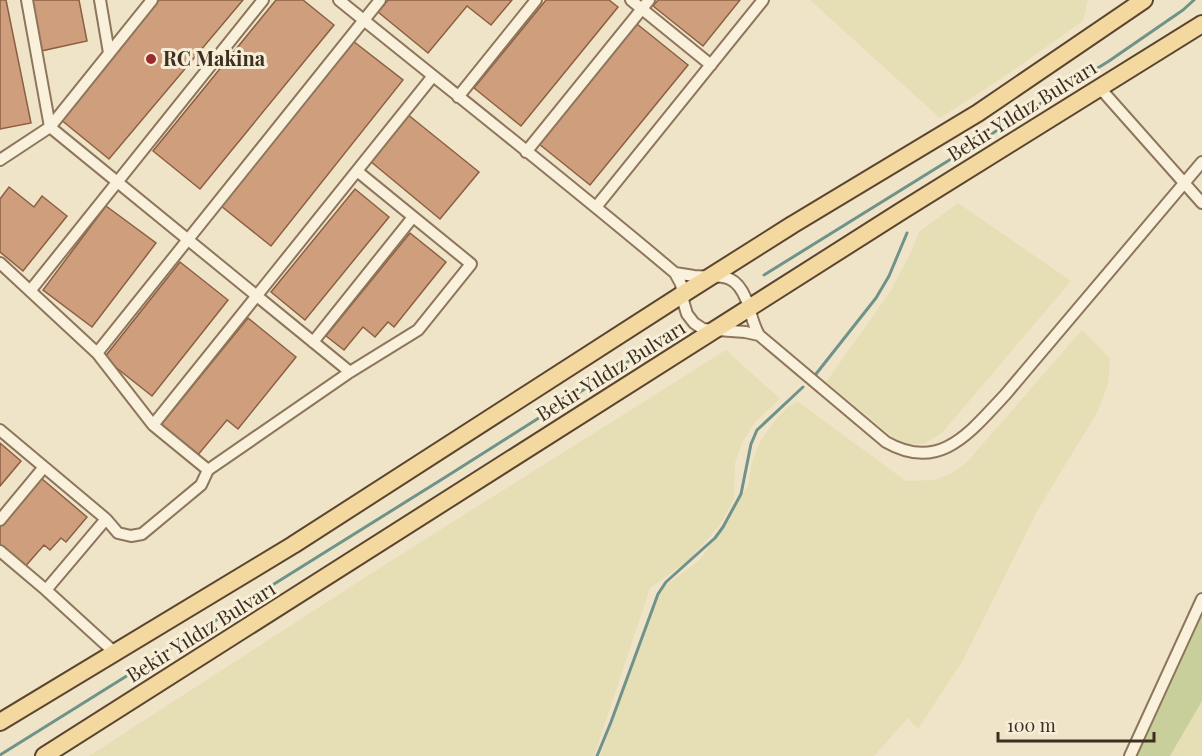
<svg xmlns="http://www.w3.org/2000/svg" width="1202" height="756" font-family="'Playfair Display',serif">
  <style>
    .farmland { fill: #e6deb5 }
    .green { fill: #c9cf9b }
    .lines { fill: none; stroke-linecap: round; stroke-linejoin: round }
    .stream { stroke: #6f938a; stroke-width: 3 }
    .building { fill: #cf9f7d; stroke: #8d5f41; stroke-width: 1.5 }
    .street-casing { stroke: #8d765c; stroke-width: 14 }
    .primary-casing { stroke: #5b4430; stroke-width: 20 }
    .street { stroke: #faf1dc; stroke-width: 10 }
    .primary { stroke: #f3d9a0; stroke-width: 16 }
    .poi-dot { fill: #9e2a2b; stroke: #f7eed8; stroke-width: 2 }
    .labels { text-anchor: middle; stroke-width: 6; stroke-linejoin: round; paint-order: stroke }
    .poi-label { font-size: 20px; font-weight: bold; fill: #3d2e20; stroke: #f7eed8; text-anchor: start }
    .street-label { font-size: 20px; fill: #3d2e20; stroke: #f7eed8 }
  </style>
  <rect width="100%" height="100%" fill="#f0e4c8"/>
  <path class="farmland" d="M810 0H1088L1083 21 1002 78 940 118Z
    M958 203 1071 281 942 433 924 444H905L899 442 826 382 890 292 911 252 919 232Z
    M1082 330 1110 358 1108 384 1098 411 1036 513 963 660 918 729 908 718 874 756H600L660 590 701 559 748 485 752 462 761 440 777 418 786 409 797 401 906 481 934 480 951 474 967 462Z
    M726 350 780 399 756 421 743 441 735 463 734 499 719 526 688 561 650 588 594 756H89L389 562Z
    M1202 701V756H1170Z"/>
  <path class="green" d="M1202 607V701L1170 756H1124L1156 690Z"/>
  <g class="lines">
    <path class="stream" d="M764 275 1109 61 1183 10 1194 0
      M816 374 876 298 889 276 907 233
      M0 755 444 478 670 335
      M597 756 611 722 658 594 666 582 715 538 723 527 741 494 751 444 757 430 803 387"/>
  </g>
  <path class="building" d="M0 0H6L31 123 0 129Z
    M30 0H79L87 41 41 51Z
    M159 0H243L109 159 60 119Z
    M276 0H303L334 25 200 189 153 151Z
    M388 0H512L491 25 467 6 428 53 378 12Z
    M546 0H609L618 7 521 126 474 88Z
    M658 0H740L703 46 653 6Z
    M637 24 688 65 590 185 539 144Z
    M353 41 403 80 271 246 221 206Z
    M407 114 479 172 440 219 370 161Z
    M9 187 34 207 42 196 67 216 23 271 0 252V199Z
    M355 189 389 217 305 320 271 292Z
    M106 206 156 243 92 327 43 290Z
    M410 233 446 262 394 327 388 322 375 337 363 327 344 350 326 336Z
    M180 262 228 300 152 396 104 358Z
    M248 318 296 357 238 429 227 420 197 456 160 426Z
    M0 443 21 461 0 486Z
    M41 478 87 517 66 542 61 538 50 550 44 545 23 569 0 550V526Z"/>
  <g class="lines">
    <g class="street-casing">
      <path id="street" d="M27 0 50 127 350 372
        M100 0 109 53
        M339 0C451 91 565 180 675 273L681 284 684 304 687 314 694 323 703 329 745 332 759 335
        M631 0 711 65
        M1099 87 1202 203
        M458 97 536 0
        M526 152 649 0
        M0 160 50 127 152 0
        M596 207 763 0
        M0 263 97 353 153 425 208 470
        M675 273C681 274 688 275 694 276 719 278 734 270 746 299 751 311 752 323 759 335L886 442C940 473 970 432 1005 395L1202 162
        M30 291 263 0
        M313 342 413 217
        M97 353 380 0
        M153 425 433 76
        M0 430 106 519 118 533 131 536 142 534 201 485 208 470 350 372 418 330 471 264 357 171
        M0 520 44 467
        M0 551 46 590 114 652
        M46 590 106 519
        M1130 756 1202 599"/>
    </g>
    <g class="primary-casing">
      <path id="primary" d="M0 722 293 545 683 294 792 225 978 113 1144 0
        M44 756 900 212 1202 24"/>
    </g>
    <use href="#street" class="street"/>
    <use href="#primary" class="primary"/>
  </g>
  <circle class="poi-dot" cx="151" cy="59" r="6"/>
  <g class="labels">
    <g class="poi-label">
      <text x="163" y="66">RC Makina</text>
    </g>
    <g class="street-label">
      <text transform="translate(1022 111) rotate(-32)" y="7">Bekir Yıldız Bulvarı</text>
      <text transform="translate(611 371) rotate(-32)" y="7">Bekir Yıldız Bulvarı</text>
      <text transform="translate(201 632) rotate(-32)" y="7">Bekir Yıldız Bulvarı</text>
    </g>
  </g>
  <path d="M998 732v9h156v-9" fill="none" stroke="#3d2e20" stroke-width="3"/>
  <text x="1007" y="732" font-size="18" fill="#3d2e20" stroke="#f7eed8" stroke-width="4.5" paint-order="stroke">100 m</text>
</svg>
